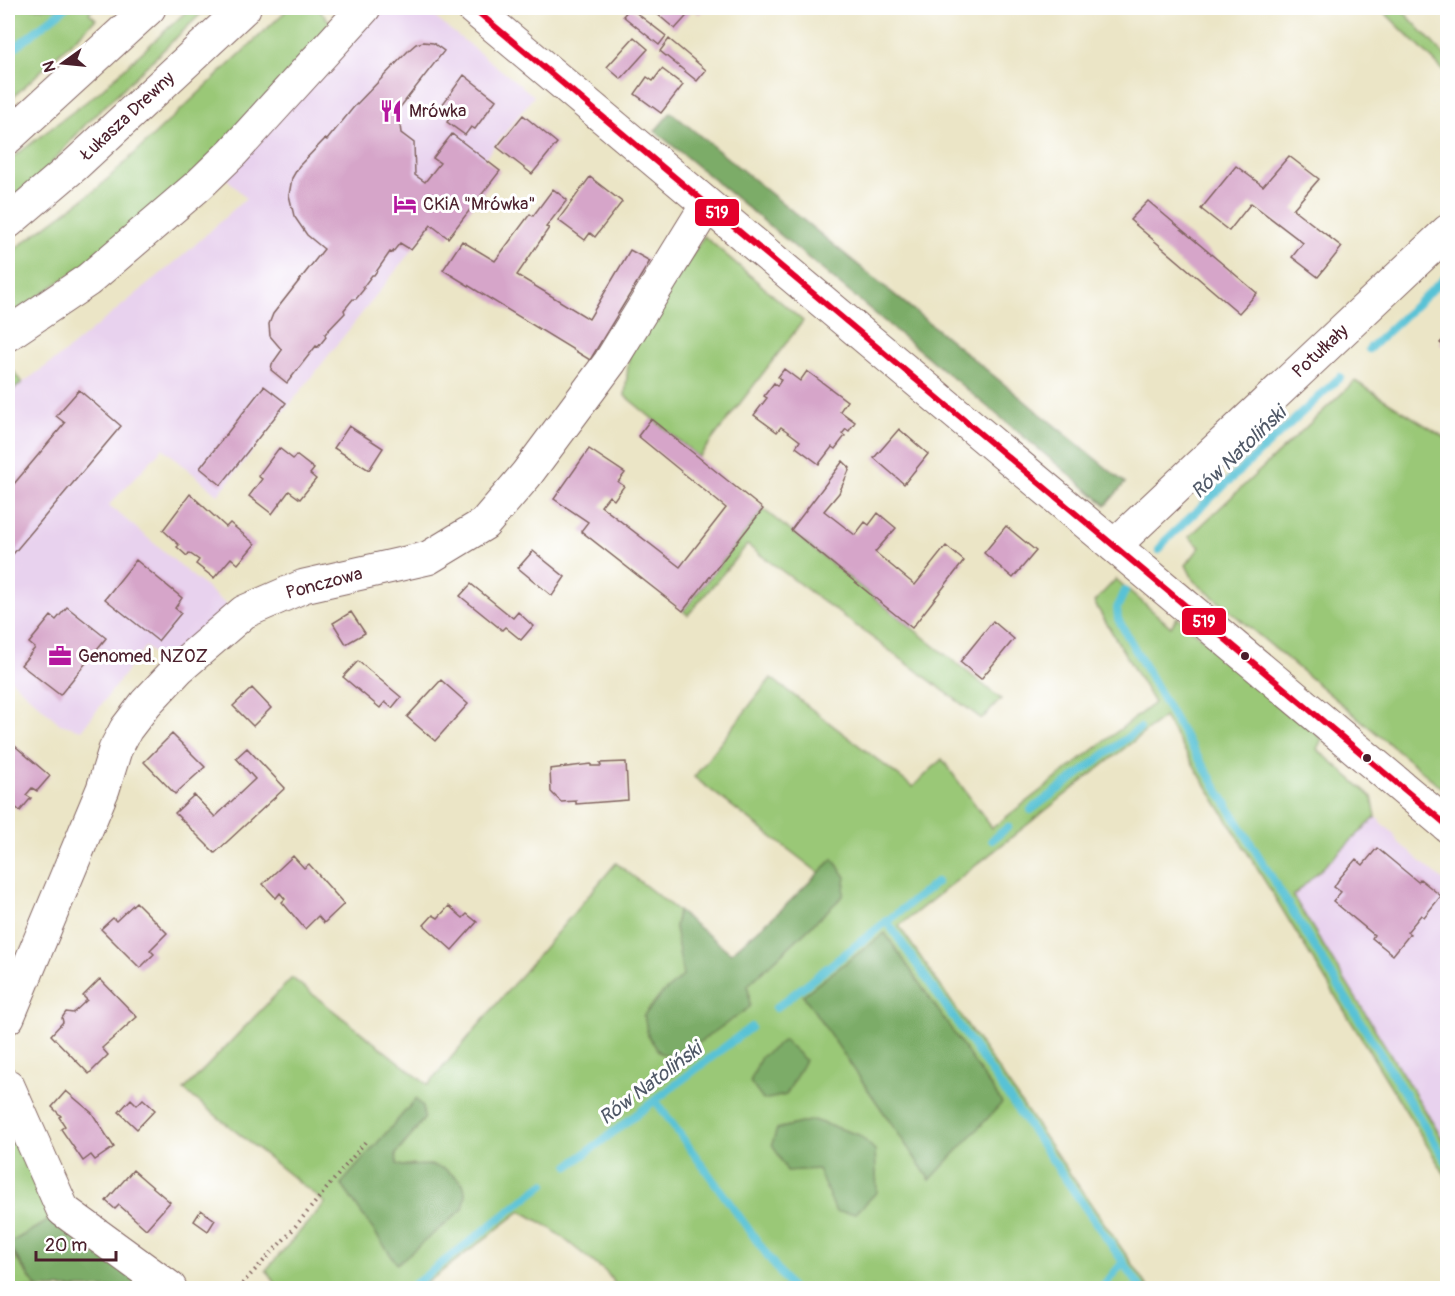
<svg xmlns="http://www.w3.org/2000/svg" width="1455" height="1296" font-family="Pangolin,sans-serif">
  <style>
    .built { fill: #e8d2ee }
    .green { fill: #9ac877; stroke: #727451; stroke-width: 1.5; fill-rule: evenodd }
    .forest { fill: #7bac68; stroke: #62664a; stroke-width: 1.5 }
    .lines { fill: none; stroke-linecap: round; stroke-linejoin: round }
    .stream { stroke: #59c2d6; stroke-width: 8 }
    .building { fill: #d6a5c9 }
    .minor-casing { stroke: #826461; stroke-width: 35 }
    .major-casing { stroke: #826461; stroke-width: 35 }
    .path { stroke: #826461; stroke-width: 4; stroke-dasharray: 1.5 4.5; stroke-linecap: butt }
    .minor { stroke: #fff; stroke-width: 33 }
    .major { stroke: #fff; stroke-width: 33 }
    .bus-1-casing { stroke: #fff; stroke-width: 10 }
    .bus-1 { stroke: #e4002b; stroke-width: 6 }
    .bus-dot { fill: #4a1f2b; stroke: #fff; stroke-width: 2 }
    .labels { text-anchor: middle; stroke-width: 6; stroke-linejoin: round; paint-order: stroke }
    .poi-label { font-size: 18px; fill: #4a1f2b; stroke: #fff; text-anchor: start }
    .street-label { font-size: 18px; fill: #4a1f2b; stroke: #fff }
    .water-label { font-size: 20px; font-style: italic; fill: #4f5867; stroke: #fff }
    .line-badge { stroke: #fff; stroke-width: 2 }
    .badge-label { font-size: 16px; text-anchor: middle; font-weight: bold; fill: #fff }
  </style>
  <rect width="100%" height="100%" fill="#fff"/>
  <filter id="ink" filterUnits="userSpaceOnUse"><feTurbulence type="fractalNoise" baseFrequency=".0167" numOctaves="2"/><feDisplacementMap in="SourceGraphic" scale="12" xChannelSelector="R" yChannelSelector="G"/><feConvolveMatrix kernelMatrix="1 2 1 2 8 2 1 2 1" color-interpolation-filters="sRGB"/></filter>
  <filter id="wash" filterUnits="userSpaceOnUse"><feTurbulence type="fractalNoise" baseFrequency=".008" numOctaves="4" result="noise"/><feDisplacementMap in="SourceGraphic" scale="24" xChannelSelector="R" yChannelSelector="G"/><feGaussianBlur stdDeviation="1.35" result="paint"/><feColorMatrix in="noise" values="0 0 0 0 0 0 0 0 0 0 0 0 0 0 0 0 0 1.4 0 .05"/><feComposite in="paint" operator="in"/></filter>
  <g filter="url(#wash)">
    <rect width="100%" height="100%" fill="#ebe5c6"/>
    <path class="built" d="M376 8H423L534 96 218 495 163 448 109 505 229 607 168 664 145 647 82 730 60 724 8 677V393L59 357 186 253 246 198 223 175Z
      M1376 817 1394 834 1397 841 1447 884V1146L1293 896Z"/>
    <path class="green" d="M8 8H94L89 13 96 19 8 102Z
      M190 8H207L84 126 40 176 8 200V161L99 92Z
      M289 8H317L334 26 206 163 129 234 8 317V254L98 188Z
      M1380 8H1400L1447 58V74Z
      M704 236 803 321 699 457 625 396 629 355Z
      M8 365 10 366 22 383 8 393Z
      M1355 381 1447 439V792L1194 581 1186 565 1200 547 1189 537Z
      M763 509 1001 699 982 719 747 545 688 615 683 611Z
      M1116 579 1171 627 1177 617 1322 739 1317 749 1372 797 1376 817 1293 896 1447 1146V1178L1164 717 899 926 1149 1288H618L607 1273 549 1227 521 1211 420 1288H279L266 1270 325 1203 184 1090 292 978 428 1085 616 863 678 911 675 927 684 976 662 994 644 1015 748 985 843 896 833 859 819 873 694 777 771 678 913 787 942 759 992 828 1154 703 1094 602ZM417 1129 396 1154 397 1164 402 1166 414 1164 341 1184Z
      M8 1110 56 1216 8 1244Z
      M8 1247 37 1288H8Z"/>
    <path class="forest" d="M671 112 1125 483 1106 505 655 131Z
      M833 859 846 877 843 896 748 985 750 1007 684 1053 673 1056 660 1053 648 1036 644 1015 662 994 683 976 675 927 678 911 731 953 781 910Z
      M885 933 1002 1103 930 1180 803 995Z
      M784 1040 805 1060 786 1095 763 1100 750 1082 761 1057Z
      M416 1099 423 1107 424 1119 396 1154 397 1164 402 1166 430 1165 445 1169 463 1183 466 1195 463 1209 397 1264 341 1184Z
      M813 1120 859 1135 875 1150 877 1192 856 1213 836 1212 818 1169 787 1171 772 1144 777 1129Z
      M56 1216 154 1288H37L8 1244Z"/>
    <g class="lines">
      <path class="stream" d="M8 53 65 8
        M1369 349 1448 275
        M1159 550 1165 541 1340 377
        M1125 591 1117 608 1118 619 1175 720 1448 1164
        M1031 810 1140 728
        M992 840 1008 827
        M886 920 1141 1288
        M776 1008 937 882
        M655 1100 791 1288
        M569 1166 751 1027
        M410 1288 544 1184
        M1102 1288 1123 1262"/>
    </g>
    <g id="blocks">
      <path class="building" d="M630 8 666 36 659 45 623 16Z
        M650 8H705L699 14 693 9 675 29Z
        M634 37 648 49 621 79 607 67Z
        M669 39 706 70 697 81 660 51Z
        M423 42 433 43 444 51 398 110 401 133 414 143 415 175 425 182 440 163 433 158 452 134 500 171 448 238 431 225 411 250 400 243 392 253 390 252 374 275H372L363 287 364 289 356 299H353L344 310 345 313 325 334 326 337 318 347 316 346 287 383 271 370 272 364 282 350 270 336 269 324 273 314 324 249 307 235 294 216 289 195 292 178 299 166 325 139 327 140 353 108 409 50 416 44Z
        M662 69 683 85 661 113 635 94 647 77 653 81Z
        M464 75 496 100 475 129 471 127 465 135 447 122 453 113 442 105Z
        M523 115 557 143 532 174 497 147Z
        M1289 156 1319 179 1293 209 1342 247 1318 277 1292 257 1303 243 1251 203 1229 231 1201 209 1236 166 1263 186Z
        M590 177 622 202 595 237 590 233 585 240 558 220Z
        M553 189 567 200 546 227 549 228 517 275 589 319 630 250 650 261 590 360 443 270 462 241 495 261 530 214 533 216Z
        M1148 201 1257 293 1239 313 1130 220Z
        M1448 334V350L1440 343Z
        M784 369 800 381 807 371 847 401 840 411 855 422 849 431 846 429 842 434 845 436 835 449 832 447 819 464 796 447 800 441 791 434 781 427 777 432 754 415 767 398 764 396 774 383 777 386 781 380 778 377Z
        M264 386 286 403 221 485 200 468Z
        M79 390 121 426 8 560V491L65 423 56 416Z
        M651 419 763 509 683 611 581 531 588 522 554 499 589 449 625 473 618 482 624 486 614 500 609 496 601 506 680 567 726 508 638 436Z
        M349 426 383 448 369 470 334 448Z
        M899 429 928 454 904 484 874 458Z
        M279 448 293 459 296 455 314 469 310 474 316 479 300 499 289 491 272 514 249 496 262 479 258 476Z
        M843 461 850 468 839 493 824 511 855 535 865 522 869 525 878 513 896 528 875 552 915 585 946 546 964 561 912 628 791 530Z
        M190 494 226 527 230 523 255 544 238 564 231 558 214 578 196 564 199 560 189 553 187 556 177 547 179 545 163 530Z
        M1006 526 1036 551 1013 578 984 553Z
        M533 551 565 577 552 596 518 568Z
        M136 560 182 598 175 608 181 613 158 641 105 599Z
        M471 584 513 618 518 612 533 626 521 640 505 627 502 630 460 596Z
        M67 607 106 638 60 695 21 665 35 648 29 643 51 616 56 620Z
        M351 612 365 633 346 644 333 623Z
        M993 621 1014 639 981 679 960 662Z
        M358 661 401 697 392 708 385 702 380 708 343 677Z
        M441 680 468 704 435 741 407 717Z
        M252 688 271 708 253 726 233 706Z
        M172 734 205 767 175 794 144 762Z
        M8 740 50 776 37 791 32 788 26 795 31 798 20 811 8 801Z
        M247 748 285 788 215 853 175 813 194 795 215 817 255 779 236 758Z
        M626 762 628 800 576 804V801L561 802 551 792 550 769 591 764V766H601L600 763Z
        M1377 848 1418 882 1420 879 1441 896 1424 917 1421 915 1407 932 1410 934 1393 955 1372 938 1374 935 1333 901 1341 892 1334 887 1339 879 1356 859 1363 865Z
        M293 856 304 868 309 864 344 904 324 923 318 916 305 929 282 902 285 899 280 893 276 898 263 884Z
        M136 902 167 933 150 950 154 954 140 968 101 929 113 918 116 921Z
        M449 906 463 918 467 914 477 922 452 950 424 925 433 915 438 918Z
        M100 979 137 1017 102 1048 108 1055 89 1074 51 1035 63 1022 62 1018 66 1012 73 1013 87 1000 83 996Z
        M66 1091 92 1113 114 1147 95 1160 91 1155 83 1161 61 1129 65 1126 59 1117 61 1116 52 1107Z
        M131 1099 137 1105 143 1099 155 1110 137 1129 119 1112Z
        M133 1170 170 1202 146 1229 119 1205 115 1209 106 1201Z
        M201 1210 215 1220 208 1231 194 1221Z"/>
    </g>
  </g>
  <g filter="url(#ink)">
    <use href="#blocks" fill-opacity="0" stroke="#826461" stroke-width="1.5"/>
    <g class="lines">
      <g class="minor-casing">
        <path id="minor" d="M473 8 1448 826
          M8 334 88 280 199 185 233 152 364 8
          M1114 546 1448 231
          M8 1017 103 789 115 750 126 729 146 703 179 668 244 612 304 586 428 558 484 524 526 475 610 362 707 205
          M8 1086 63 1210 170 1288"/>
      </g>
      <g class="major-casing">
        <path id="major" d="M8 137 149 8
          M8 222 75 165 244 8"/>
      </g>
      <path class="path" d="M238 1288 289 1234 366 1141"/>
      <use href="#minor" class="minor"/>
      <use href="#major" class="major"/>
      <g class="bus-1-casing">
        <path id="bus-1" d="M473 8 1448 826"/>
      </g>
      <use href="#bus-1" class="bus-1"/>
    </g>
  </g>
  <defs>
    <g id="restaurant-bare" transform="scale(1.8)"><path d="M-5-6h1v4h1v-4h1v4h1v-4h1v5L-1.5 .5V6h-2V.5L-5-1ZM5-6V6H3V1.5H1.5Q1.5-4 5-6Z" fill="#b5179e" stroke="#fff" stroke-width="2.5" paint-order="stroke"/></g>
    <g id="hotel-bare" transform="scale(1.8)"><path d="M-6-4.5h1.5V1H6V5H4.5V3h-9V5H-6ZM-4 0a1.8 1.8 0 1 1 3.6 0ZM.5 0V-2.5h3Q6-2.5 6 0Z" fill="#b5179e" stroke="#fff" stroke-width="2.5" paint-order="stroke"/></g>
    <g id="office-bare" transform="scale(1.8)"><path d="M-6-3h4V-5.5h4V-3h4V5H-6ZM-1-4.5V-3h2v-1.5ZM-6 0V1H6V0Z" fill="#b5179e" stroke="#fff" stroke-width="2.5" paint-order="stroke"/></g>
  </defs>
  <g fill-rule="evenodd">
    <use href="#restaurant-bare" x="391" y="111"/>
    <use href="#hotel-bare" x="405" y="204"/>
    <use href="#office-bare" x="60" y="656"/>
  </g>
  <g class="bus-dot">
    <circle cx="1245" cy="656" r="5"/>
    <circle cx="1367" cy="758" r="5"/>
  </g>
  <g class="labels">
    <g class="poi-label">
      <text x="409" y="117">Mrówka</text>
      <text x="423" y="210">CKiA "Mrówka"</text>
      <text x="78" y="662">Genomed. NZOZ</text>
    </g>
    <g class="street-label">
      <text transform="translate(127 116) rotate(-43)" y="6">Łukasza Drewny</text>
      <text transform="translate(1320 351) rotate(-43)" y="6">Potułkały</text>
      <text transform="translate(324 583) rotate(-15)" y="6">Ponczowa</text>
    </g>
    <g class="water-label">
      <text transform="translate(1238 452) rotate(-44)" y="7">Rów Natoliński</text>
      <text transform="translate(650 1083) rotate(-37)" y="7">Rów Natoliński</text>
    </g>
  </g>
  <g class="line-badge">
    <rect x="694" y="198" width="46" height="29" rx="6" fill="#e4002b"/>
    <rect x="1181" y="607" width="46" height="29" rx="6" fill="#e4002b"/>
  </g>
  <g class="badge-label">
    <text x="717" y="218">519</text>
    <text x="1204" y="627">519</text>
  </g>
  <rect width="1455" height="1296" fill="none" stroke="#fff" stroke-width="30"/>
  <g transform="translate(63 63) rotate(255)" stroke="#ffffff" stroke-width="4.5" paint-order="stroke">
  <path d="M0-4.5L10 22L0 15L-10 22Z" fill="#4a1f2b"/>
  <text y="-9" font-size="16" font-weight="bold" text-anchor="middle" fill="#4a1f2b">N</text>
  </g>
  <path d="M36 1251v9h80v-9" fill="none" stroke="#4a1f2b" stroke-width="3"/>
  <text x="45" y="1251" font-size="18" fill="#4a1f2b" stroke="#ffffff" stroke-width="4.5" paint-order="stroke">20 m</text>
</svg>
